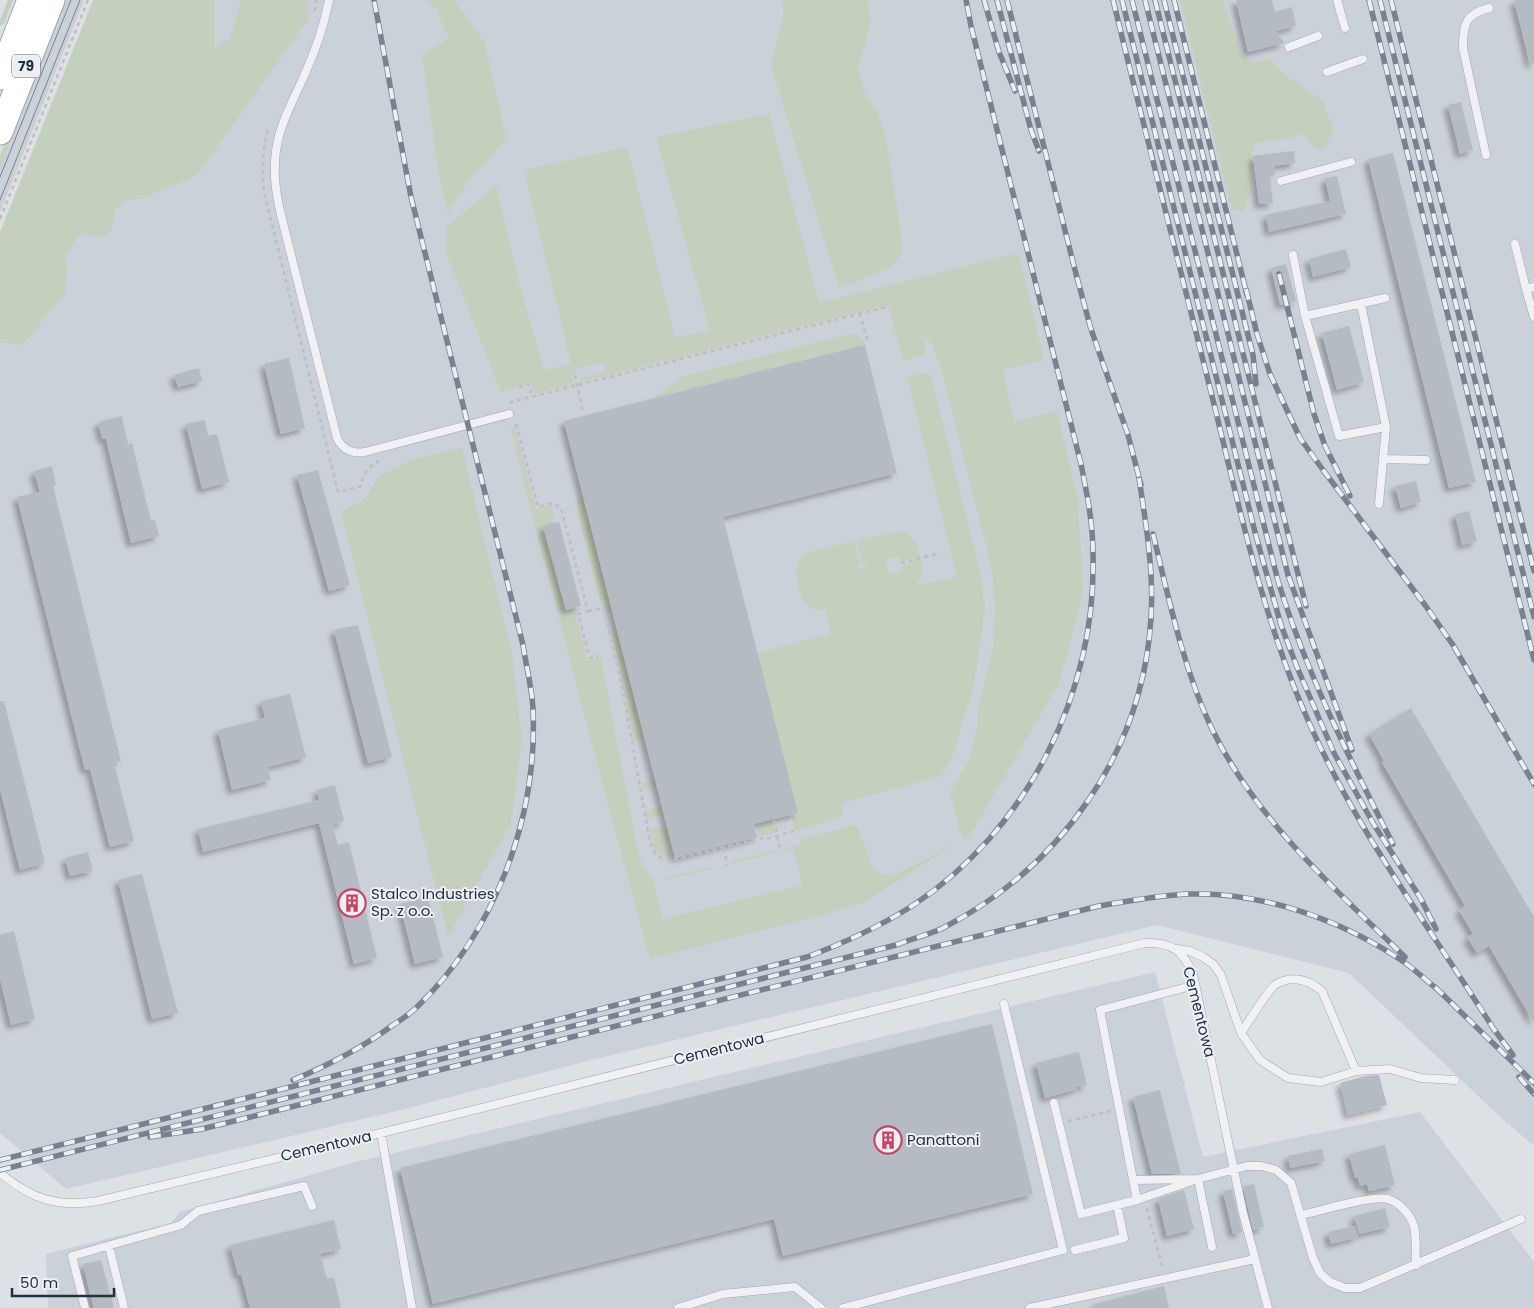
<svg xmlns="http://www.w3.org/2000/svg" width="1534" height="1308" font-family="Poppins,sans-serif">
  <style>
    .built { fill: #cad1d8 }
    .green { fill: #c4d0bd }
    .building { fill: #b4bbc3; filter: url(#shadow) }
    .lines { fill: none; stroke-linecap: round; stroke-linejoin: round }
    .service-casing { stroke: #a2a8b0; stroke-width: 9 }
    .primary-casing { stroke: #9ca7b2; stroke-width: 27 }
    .path { stroke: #bbbfc5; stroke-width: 2.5; stroke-dasharray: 4 4; stroke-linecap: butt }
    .service { stroke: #eff1f5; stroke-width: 8 }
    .primary { stroke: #fff; stroke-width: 25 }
    .tram { stroke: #768290; stroke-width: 1 }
    .rail-casing { stroke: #768290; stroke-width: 5.5 }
    .rail { stroke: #ebf0f4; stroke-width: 4; stroke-dasharray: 11; stroke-linecap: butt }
    .labels { text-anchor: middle; stroke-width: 4; stroke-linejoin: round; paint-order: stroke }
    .shield { fill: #ebf0f4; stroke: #616a74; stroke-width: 1 }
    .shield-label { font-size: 14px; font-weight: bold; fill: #26303d }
    .poi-label { font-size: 15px; fill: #26303d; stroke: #ebf0f4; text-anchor: start }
    .street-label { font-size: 15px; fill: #26303d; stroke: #ebf0f4 }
  </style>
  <defs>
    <filter id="shadow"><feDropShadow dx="-4.5" dy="4.5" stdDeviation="2.5" flood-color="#0004"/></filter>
  </defs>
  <rect width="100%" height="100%" fill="#dce1e6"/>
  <path class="built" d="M67 0H83L0 208V168Z
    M100 0H1534V1146L1497 1114 1349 973 1157 925 591 1060 401 1110 66 1189 0 1133V255Z
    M1155 972 1203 1157 1420 1112 1534 1262V1308H48L46 1254 171 1223 180 1212 352 1163Z"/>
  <path class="green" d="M8 0H13L4 24 0 26V20Z
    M61 0H67L0 168V155Z
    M83 0H84L0 212V208Z
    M93 0H215V48L230 39 241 0H308V20L197 175 144 198 123 201C121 204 117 207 115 211 113 215 114 222 112 227 106 243 92 237 81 232L65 256 67 263 66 294 42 319 37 330 21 345 0 342V232Z
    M425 0H454L485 43 506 138 488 161 470 178 448 213 438 169 422 54 449 38 435 7Z
    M781 0H866L868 2 870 23 865 45 857 69 865 92 878 113 886 139 901 233 902 252 892 267 839 288 771 65 784 13Z
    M1180 0H1223L1241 55 1254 62 1271 59 1283 74 1322 100 1334 131 1322 151 1312 146 1304 133 1286 139 1255 143 1251 157 1252 190 1243 211 1232 210Z
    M769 114 819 303 1018 253 1044 360 1003 370 1014 422 1057 411 1078 499 1083 593 1059 683 972 832 964 839 959 828 950 792 969 760 977 728V714L993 647 995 607 992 573 986 545 941 367 932 345 927 338 924 339 926 352 924 355 903 361 888 305 580 382 579 378 606 371 604 362 575 369 576 373 571 375 573 384 533 394 530 382 501 392 445 250 447 227 496 185 520 287 544 370 571 364 524 170 627 147 675 338 710 330 656 137Z
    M849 334C857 334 864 337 865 345L651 399 683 377 692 374Z
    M923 373 929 374 932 380 981 574 985 608 975 680 953 755 941 776 842 803 843 816 798 831 795 830 791 815 798 812 757 653 830 634 826 609C819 610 813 610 807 605 799 597 792 566 801 557 811 549 841 545 854 541L860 565 855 566 856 570 868 567 867 563 863 564 857 541 901 531C915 535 917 544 920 557L901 562 899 556 886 559 889 574 903 571 901 565 921 560C923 572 922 579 914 586L957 577 907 377Z
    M515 426 536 509 551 506 555 523 543 527 566 611 574 609 588 661 601 658 639 858 653 880 662 919 803 885 793 849 784 851 783 849 801 844 800 840 853 825 858 828 872 867 882 874 892 876 956 844 864 902 818 916 650 959C602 783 555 606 511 429Z
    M462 447 512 654 522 738 511 824 448 936 341 512 366 498 378 477 411 460Z
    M583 495 613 613 607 614 604 601H600L577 510V500Z
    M617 631 645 740 634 742 612 632Z
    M655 780 657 787 642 790V783Z
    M662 807 664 815 647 818 646 810Z
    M773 819 776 833 759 836 756 824Z
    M666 826 672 847 669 848 671 859 666 858 655 851 649 829Z
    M778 850 779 852 732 864 731 861Z
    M710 867 712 869 665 880 667 878Z"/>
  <path class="building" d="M1236 0H1272L1275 12 1292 7 1296 26 1276 31 1284 43 1248 52Z
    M1514 0H1534V63L1530 64Z
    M1461 102 1473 150 1460 154 1448 105Z
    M1294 151 1295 163 1274 166 1275 175 1270 176 1273 203 1259 204 1253 156Z
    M1393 153 1476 482 1449 488 1368 159Z
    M1337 176 1346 214 1269 232 1266 215 1330 201 1325 178Z
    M1346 249 1351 267 1313 277 1309 259Z
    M1286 264 1296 301 1280 305 1271 268Z
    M1349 326 1364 382 1337 390 1322 333Z
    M865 345 897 473 723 517 798 813 754 824 757 837 675 858 564 421Z
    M289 358 305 428 281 434 264 364Z
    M199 368 202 381 178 387 174 375Z
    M122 416 128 444 132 443 151 521 155 520 159 536 131 543 106 439 102 438 98 422Z
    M205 420 208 436 217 434 229 482 202 489 186 424Z
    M52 466 56 485 53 486 121 761 114 763 134 841 110 847 90 769 85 770 17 497 40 492 34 471Z
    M318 470 350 585 329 591 297 475Z
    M1416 481 1421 502 1401 508 1395 486Z
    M1469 511 1477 541 1462 545 1455 514Z
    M559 522 581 606 566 610 543 526Z
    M358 625 392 757 368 763 334 630Z
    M290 694 306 757 268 767 271 780 232 790 218 730 265 718 261 701Z
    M0 701H4L45 863 20 870 0 789Z
    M1411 708 1534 917V1023L1489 946 1477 953 1467 937 1473 934 1459 910 1465 906 1382 762 1384 761 1369 734Z
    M335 785 344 821 333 825 338 845 349 842 377 958 354 964 319 823 203 852 198 829 319 800 317 790Z
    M88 852 93 871 70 876 65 858Z
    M142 874 178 1013 152 1019 118 880Z
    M428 897 443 957 415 964 400 904Z
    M14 931 35 1019 11 1025 0 979V935Z
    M992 1024 1033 1194 783 1256 774 1219 433 1304 400 1168Z
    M1079 1052 1087 1085 1076 1087 1077 1089 1045 1098 1036 1063Z
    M1379 1075 1387 1105 1348 1115 1340 1083 1366 1076Z
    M1160 1090 1181 1174H1152L1133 1097Z
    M1385 1145 1395 1185 1369 1191 1367 1184 1360 1186 1358 1177 1355 1178 1349 1154Z
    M1322 1149 1325 1161 1290 1168 1288 1156Z
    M1254 1184 1264 1227 1253 1230 1243 1186Z
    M1232 1189 1242 1232 1233 1234 1223 1191Z
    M1184 1190 1194 1229 1167 1236 1158 1199Z
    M1385 1208 1390 1227 1359 1234 1354 1216Z
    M334 1220 341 1249 320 1254 327 1279 334 1277 341 1308H250L241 1274 238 1275 230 1245Z
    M1355 1226 1358 1237 1331 1244 1328 1232Z
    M101 1260 114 1308H94L90 1294 83 1264Z
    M1164 1286 1169 1308H1095L1094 1304Z"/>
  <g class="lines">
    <g class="service-casing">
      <path id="service" d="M329 0C324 26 315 52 304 76 295 97 283 117 278 140 272 166 275 190 281 215L337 438C343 450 352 454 365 452L509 414
        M1337 0 1345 28
        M1289 47 1318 36
        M1327 72 1363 59
        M1486 155 1463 48C1463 25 1465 14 1489 8
        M1281 181 1351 162
        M1515 244 1526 289 1534 287
        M1293 255 1305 316 1385 298
        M1526 289 1534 317
        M1305 316 1339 436 1386 427 1361 304
        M1383 459 1426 460
        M1379 504 1386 427
        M1177 949 1190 951 1203 957 1213 964 1221 975 1241 1033 1260 1060 1288 1078 1321 1082 1356 1071 1390 1069 1421 1078 1455 1080
        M1241 1033C1248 1023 1268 990 1275 985 1291 974 1309 980 1322 991L1356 1071
        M1054 1103 1081 1214 1137 1200 1100 1010 1195 985
        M381 1133 412 1308
        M0 1173C32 1199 57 1208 98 1201L381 1133 1145 943C1171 942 1183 950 1193 974L1243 1213 1268 1308
        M1133 1180 1198 1179
        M1137 1200 1192 1181
        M1301 1215C1320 1211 1371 1195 1388 1199 1400 1203 1410 1214 1414 1226 1417 1238 1415 1253 1416 1265
        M109 1246 124 1308
        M1212 1247 1198 1179 1247 1166H1261L1276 1170 1291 1183 1313 1258 1320 1273 1330 1282 1345 1288H1360L1521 1219
        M1075 1250 1124 1238 1117 1205
        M85 1308 72 1256 181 1225 198 1211 304 1186 312 1206
        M678 1308 723 1294 795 1287 821 1308
        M843 1308 1063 1250 1004 1004
        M1030 1308 1255 1259"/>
    </g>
    <g class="primary-casing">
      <path id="primary" d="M0 77 30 0
        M0 132 52 0"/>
    </g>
    <path class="path" d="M315 11 316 0
      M268 130C262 151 262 171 264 192L338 492 361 486C363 473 369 466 381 460
      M0 219 88 0
      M860 313 868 343
      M575 375 583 412
      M519 387 529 384 532 397
      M511 404V402L886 307
      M516 424 538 507 552 503 561 508 588 611 578 614 590 658 599 656
      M901 563 940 553
      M588 611 604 608 624 697 649 837C652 851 657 861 673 860L762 838 766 839 794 831
      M774 820 778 835
      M777 836 781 852
      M724 848 727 865
      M1068 1121 1111 1111
      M1147 1208 1163 1270"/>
    <use href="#service" class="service"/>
    <use href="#primary" class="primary"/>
    <path class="tram" d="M0 177 71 0
      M0 200 80 0"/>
    <g class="rail-casing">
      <path id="rail" d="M984 0 999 52 1015 91
        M997 0 1031 130 1039 151
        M1007 0 1076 274 1091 329 1128 435 1141 485
        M1113 0C1146 135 1180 270 1214 404 1240 511 1263 618 1307 718 1355 829 1429 926 1493 1028L1513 1055
        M1122 0 1256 536 1281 625 1297 667 1334 753 1373 823 1421 899 1436 929
        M1132 0 1278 581C1307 674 1349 758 1393 844
        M1145 0 1288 575 1352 750
        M1155 0 1306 606
        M1164 0 1253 355 1256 384
        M1174 0 1247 295
        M1369 0 1534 660
        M1380 0 1534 617
        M1391 0 1534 571
        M1279 274 1314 414 1325 446 1350 496
        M1246 289 1257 334 1270 374 1300 438 1323 470 1425 605 1453 645 1534 784
        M1153 534C1169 599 1183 668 1212 729 1257 821 1334 888 1405 957
        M1435 987 1534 1083
        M1519 1077 1534 1094
        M293 1080C329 1065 362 1048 393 1025 401 1020 410 1014 417 1007 495 932 538 817 533 709 532 687 526 666 523 645L411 197 374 0
        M150 1137 202 1129 1099 906C1129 901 1159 895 1190 894 1262 892 1338 919 1398 958 1412 967 1426 980 1439 991
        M0 1160 807 957C844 943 879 927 912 906 1028 830 1097 691 1093 554 1093 523 1087 494 1081 464L971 26 966 0
        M0 1170 896 945C911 939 928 935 943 928 1061 867 1143 752 1151 618 1154 571 1146 524 1139 478"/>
    </g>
    <use href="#rail" class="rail"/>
  </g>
  <defs>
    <g id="building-ring" transform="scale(1.4375)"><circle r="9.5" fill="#ebf0f4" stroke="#cd4063" stroke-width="1.5"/><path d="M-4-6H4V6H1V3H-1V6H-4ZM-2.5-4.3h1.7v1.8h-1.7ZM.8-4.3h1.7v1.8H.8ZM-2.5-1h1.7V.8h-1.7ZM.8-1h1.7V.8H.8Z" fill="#cd4063"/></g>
  </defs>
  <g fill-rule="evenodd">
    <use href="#building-ring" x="352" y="903"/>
    <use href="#building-ring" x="888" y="1140"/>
  </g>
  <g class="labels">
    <rect class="shield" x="12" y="54.5" width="28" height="23" rx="4"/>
    <g class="shield-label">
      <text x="26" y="71">79</text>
    </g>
    <g class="poi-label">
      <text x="371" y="899">Stalco Industries<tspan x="371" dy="17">Sp. z o.o.</tspan></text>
      <text x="907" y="1145">Panattoni</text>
    </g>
    <g class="street-label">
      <text transform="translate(1199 1012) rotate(76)" y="5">Cementowa</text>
      <text transform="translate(719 1049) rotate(-14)" y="5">Cementowa</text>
      <text transform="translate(326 1146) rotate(-13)" y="5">Cementowa</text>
    </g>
  </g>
  <path d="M12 1288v8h102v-8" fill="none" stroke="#26303d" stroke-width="2.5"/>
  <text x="20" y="1288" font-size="15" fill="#26303d" stroke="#ebf0f4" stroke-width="4" paint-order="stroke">50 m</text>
</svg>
